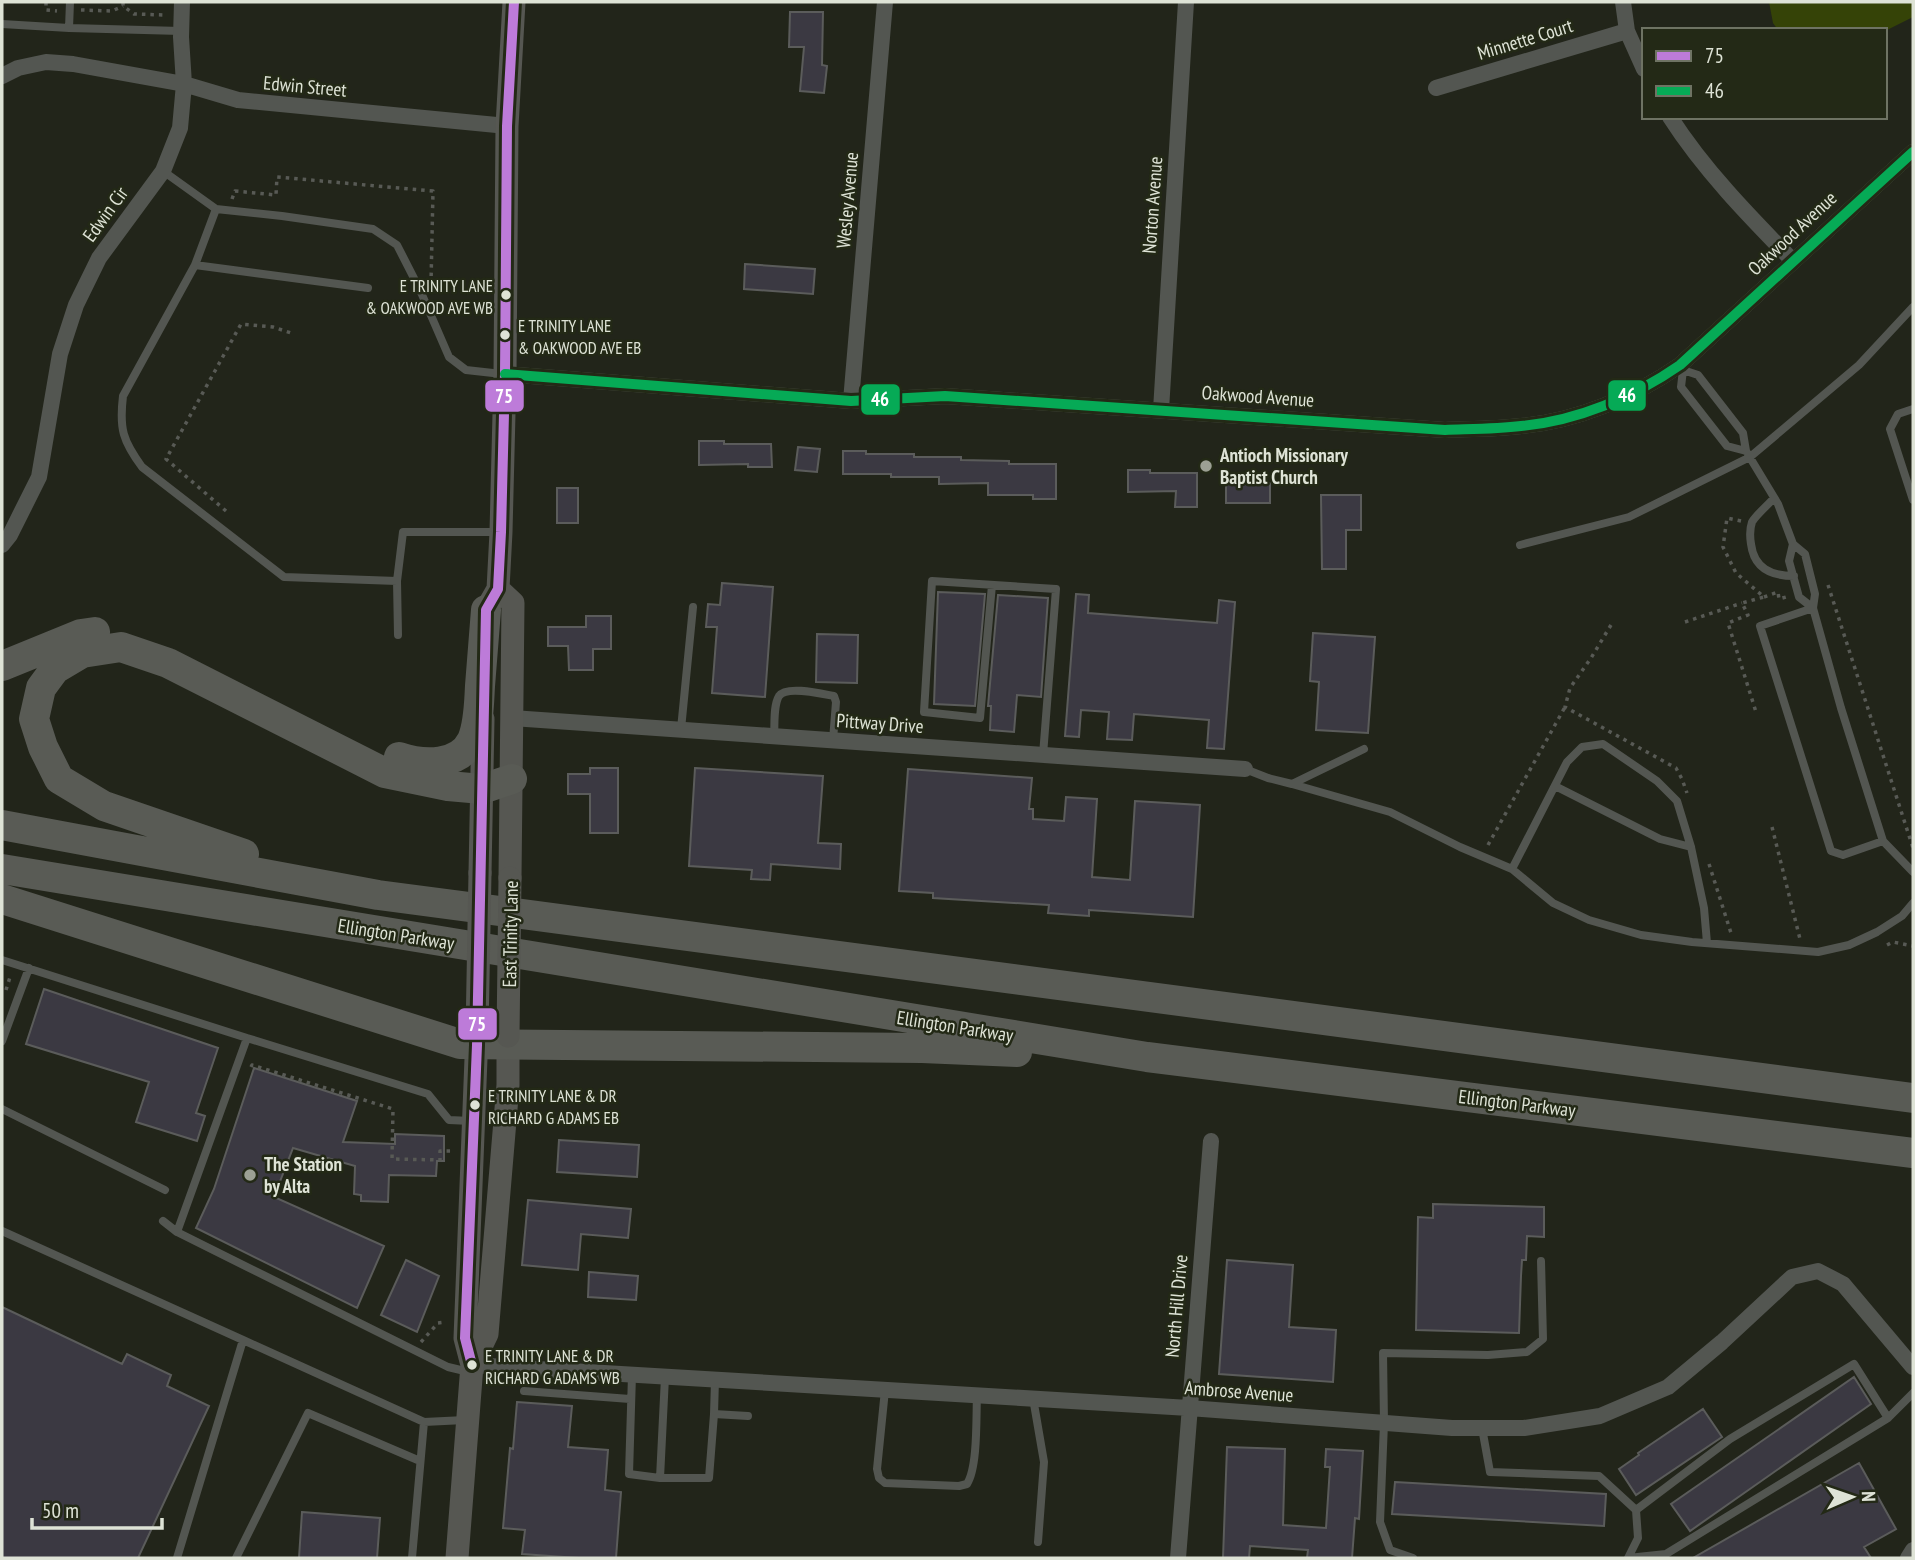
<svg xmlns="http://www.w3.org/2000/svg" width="1915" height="1560" font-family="'PT Sans Narrow',sans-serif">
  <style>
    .green { fill: #354307 }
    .building { fill: #3b3942; stroke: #5b5c5b; stroke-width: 2 }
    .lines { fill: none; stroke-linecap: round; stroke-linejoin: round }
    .path { stroke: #585a55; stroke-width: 3.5; stroke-dasharray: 3.5 5; stroke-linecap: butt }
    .service { stroke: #535651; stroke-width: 8 }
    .minor { stroke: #535651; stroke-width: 16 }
    .secondary { stroke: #565752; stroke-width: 23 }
    .motorway { stroke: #595b55; stroke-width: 30 }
    .secondary-bridge { stroke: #565752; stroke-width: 23 }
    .bus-1-casing { stroke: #232916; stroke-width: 16 }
    .bus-2-casing { stroke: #232916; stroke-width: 16 }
    .bus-1 { stroke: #bd7bd9; stroke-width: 10 }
    .bus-2 { stroke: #06aa56; stroke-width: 10 }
    .bus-dot { fill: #dee3d6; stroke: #232916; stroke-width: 2.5 }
    .poi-dot { fill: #9ca094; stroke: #232916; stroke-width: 2.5 }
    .labels { text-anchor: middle; stroke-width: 5; stroke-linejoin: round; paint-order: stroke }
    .bus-label { font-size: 17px; fill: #dee3d6; stroke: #232916; text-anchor: start }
    .street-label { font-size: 19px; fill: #dee3d6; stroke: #232916 }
    .poi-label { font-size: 19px; font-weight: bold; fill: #dee3d6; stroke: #232916; text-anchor: start }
    .line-badge { stroke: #232916; stroke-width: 2.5 }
    .badge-label { font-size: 19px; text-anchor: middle; font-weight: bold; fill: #fff }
  </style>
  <rect width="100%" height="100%" fill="#22251a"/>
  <path class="green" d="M1769 2H1913V17L1885 31V30H1778L1773 23Z"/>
  <path class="building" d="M790 12H823L822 65 827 66 824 93 800 91 804 47H789Z
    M745 264 815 269 813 294 744 289Z
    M699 441H724V444H771L772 467H748V464L699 465Z
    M798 447 820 449 817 472 795 470Z
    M843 451H866V454H914V457H961V460L1009 461V464H1056V499H1033V495H988V483L939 484V477H891V474H843Z
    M1128 470H1150V473H1197V507H1175L1176 491 1128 492Z
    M1226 483H1270V503H1226Z
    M557 488H578V523H557Z
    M1321 495H1361V530H1346V569H1322Z
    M722 583 773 587 765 697 712 693 717 627H706L708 604 720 605Z
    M938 592 985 594 975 706 934 704Z
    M1076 594 1089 595 1088 613 1217 623 1219 600 1235 602 1224 749 1207 748 1209 720 1134 714 1132 740 1107 739 1109 712 1081 710 1079 737 1065 736Z
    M998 595 1048 598 1041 697 1017 695 1014 732 990 730 991 706H988Z
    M586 616H611V649H593V670H569L568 646H548V627H586Z
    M1313 633 1375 637 1368 733 1316 730 1319 682 1310 681Z
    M817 634 858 635 857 683 816 682Z
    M590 768H618V833H590V794H568V774H590Z
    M695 768 823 776 818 843 841 844 840 869 771 864 770 880 751 879 752 870 689 866Z
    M908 769 1032 778 1029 809H1033V819L1064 821 1066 797 1097 799 1092 877 1130 880 1135 801 1200 805 1193 917 1089 910V916L1048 913 1049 905 933 898V893L899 891Z
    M44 989 218 1048 196 1113 205 1116 197 1141 136 1122 149 1082 26 1044Z
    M254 1068 357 1101 343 1142 395 1144V1134L444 1136V1161H437L436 1176 389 1175 388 1202 361 1201V1195L354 1194 355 1166 293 1148 274 1197 384 1246 357 1308 196 1228 214 1189Z
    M559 1140 639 1145 637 1177 557 1172Z
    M528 1200 631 1209 628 1238 581 1234 578 1270 522 1265Z
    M1433 1204 1544 1207V1237L1527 1236 1526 1260H1522L1521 1276 1519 1333 1416 1330 1418 1217 1433 1218Z
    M406 1260 439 1276 417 1332 381 1315Z
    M1227 1260 1293 1265 1289 1327 1336 1330 1333 1382 1219 1374Z
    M589 1272 638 1276 636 1300 588 1297Z
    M2 1307 122 1364 127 1354 171 1375 167 1386 209 1406 138 1558H2Z
    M1854 1377 1871 1404 1690 1531 1671 1504Z
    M517 1402 572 1406 568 1447 608 1450 605 1490 621 1492 616 1558H579L522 1554 525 1530 503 1528 510 1448 513 1449Z
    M1703 1409 1722 1437 1636 1495 1619 1469 1639 1455 1638 1453Z
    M1227 1447 1285 1449 1283 1525 1326 1528 1330 1467H1325L1326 1449 1363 1451 1359 1519 1355 1518 1352 1558H1307L1308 1550 1250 1546 1249 1558H1223Z
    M1859 1463 1896 1529 1864 1547 1871 1558H1693Z
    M1395 1482 1606 1494 1604 1526 1392 1514Z
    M302 1512 380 1518 377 1558H299Z"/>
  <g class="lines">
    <path class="path" d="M46 2V10L57 11
      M123 2V6L134 14 165 15
      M81 10 112 11 123 6
      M232 199 235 191 276 195 277 177 433 191 431 283
      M226 511 166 459 241 324 273 327 294 334
      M1741 521 1727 518 1723 547 1736 573 1764 597 1742 603 1748 615 1728 623 1756 712
      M1828 585 1913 848
      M1764 597 1778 592 1779 599 1786 597
      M1685 622 1742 603
      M1611 625 1591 658 1570 688 1565 707 1676 768 1682 779 1687 793
      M1772 827 1800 939
      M1488 845 1565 707
      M1709 864 1731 933
      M1887 945 1893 942 1913 946
      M6 990 11 974
      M251 1067 252 1065 393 1109 392 1159 440 1160V1151H453
      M421 1342 438 1323 446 1322"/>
    <path class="service" d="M70 2 69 28 181 31
      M2 24 69 28
      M163 171 216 209 282 216 373 229 397 245 420 290 449 357 466 370 502 374
      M216 209 195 265 123 396C119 429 123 441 142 467L284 577 397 581 403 532H500
      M195 265 368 288
      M1913 409 1898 414 1890 429 1913 500
      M1746 451 1727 446 1681 387 1683 370 1698 375 1743 433 1746 451 1778 504 1793 544 1789 561 1799 597 1813 608
      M1774 498C1768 505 1757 514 1752 522 1750 528 1750 538 1751 544 1754 568 1771 576 1794 576
      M1793 544 1805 554 1815 594 1813 608 1841 708 1883 841 1913 872
      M1520 545 1629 517 1750 457 1859 365 1913 307
      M397 581 398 635
      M992 585 980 718 924 712 932 581 1056 589 1043 755
      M1813 608 1760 626 1831 851 1843 855 1883 841
      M681 729 693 607
      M774 736C775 725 773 706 779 696 786 685 823 694 834 696L836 702 833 740
      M1245 769 1268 778 1292 784 1364 749
      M1292 784 1390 812 1460 847 1512 869 1553 903 1589 920 1641 935 1692 942 1818 952 1849 945 1877 932 1902 916 1913 903
      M1555 786 1660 839 1691 847
      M1512 869 1567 762 1582 747 1603 744 1657 781 1677 801 1691 847 1704 908 1707 943
      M2 960 247 1038
      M2 1041 29 968
      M2 1109 165 1190
      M163 1221 177 1232
      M2 1231 243 1340
      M1854 1364 1888 1418 1666 1554 1628 1558 1638 1538 1636 1510 1730 1439Z
      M469 1372 448 1367 177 1232 247 1038 428 1094 449 1120 471 1121
      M632 1375 629 1474 660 1478H709L714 1414 715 1380
      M885 1390 877 1469 879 1478 885 1483 959 1486 967 1484C978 1467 976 1417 977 1395
      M524 1391 630 1399
      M1033 1398 1044 1462 1038 1542
      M714 1414 748 1416
      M1888 1418 1913 1393
      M1482 1428 1490 1472 1599 1476 1636 1510
      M660 1478 665 1377
      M177 1558 243 1340 424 1422
      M236 1558 308 1413 420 1461
      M412 1558 424 1422 465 1420
      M1413 1558 1390 1550 1380 1522 1384 1423 1383 1353 1488 1355 1527 1352 1543 1339 1541 1261"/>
    <path class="minor" d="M182 2 181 37 184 84 238 100 507 126
      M1623 2 1627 31 1644 69
      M2 76 18 68 46 62 73 64 184 84 180 128 163 171 99 258 76 305 60 354 39 477 10 535 2 545
      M1436 88 1627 31
      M1670 117C1704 170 1749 216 1793 261
      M505 374 851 401 945 396 1445 430C1470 429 1496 429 1521 426 1577 421 1634 397 1680 365L1913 152
      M851 401 885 2
      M1161 410 1186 2
      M512 718 1245 769
      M472 1365 1189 1408 1452 1428H1524L1600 1416 1668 1387 1722 1342 1792 1277 1818 1271 1843 1284 1913 1367
      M1178 1558 1211 1141
      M1908 1558 1913 1550"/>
    <path class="secondary" d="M498 589 513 603 510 878
      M485 625 486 610 498 589 501 532 505 374 507 126 514 2
      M480 873 483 719
      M472 1365 465 1338 477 1033
      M457 1558 472 1365 487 1334 508 1085V1036"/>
    <path class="motorway" d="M2 666 81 634 95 632
      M399 757C423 765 459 767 472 740 479 724 479 703 480 686 482 661 484 635 486 610
      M2 825 378 895 1913 1098
      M244 854 104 806 59 779 43 747 34 719 41 688 55 669 82 653 121 647 168 663 385 773 448 786 482 789 512 779
      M2 869 1147 1057 1913 1153
      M2 899 460 1044 922 1048 1017 1052"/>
    <path class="secondary-bridge" d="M477 1033 480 873
      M508 1036 510 878"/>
    <g class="bus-1-casing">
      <path id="bus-1" d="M472 1365 465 1338 477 1045 486 610 498 589 501 532 505 374 507 126 514 2"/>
    </g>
    <g class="bus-2-casing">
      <path id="bus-2" d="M505 374 851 401 945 396 1445 430C1470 429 1496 429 1521 426 1577 421 1634 397 1680 365L1913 152"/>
    </g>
    <use href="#bus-1" class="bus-1"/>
    <use href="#bus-2" class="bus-2"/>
  </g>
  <g class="bus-dot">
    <circle cx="506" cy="295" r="6"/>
    <circle cx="505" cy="335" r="6"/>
    <circle cx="475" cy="1105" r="6"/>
    <circle cx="472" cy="1365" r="6"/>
  </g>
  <g class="poi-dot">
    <circle cx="1206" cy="466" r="7"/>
    <circle cx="250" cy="1175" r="7"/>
  </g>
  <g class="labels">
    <g class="bus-label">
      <text x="493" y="292" text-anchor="end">E TRINITY LANE<tspan x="493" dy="22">&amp; OAKWOOD AVE WB</tspan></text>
      <text x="518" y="332">E TRINITY LANE<tspan x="518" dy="22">&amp; OAKWOOD AVE EB</tspan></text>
      <text x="488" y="1102">E TRINITY LANE &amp; DR<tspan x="488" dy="22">RICHARD G ADAMS EB</tspan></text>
      <text x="485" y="1362">E TRINITY LANE &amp; DR<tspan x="485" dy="22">RICHARD G ADAMS WB</tspan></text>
    </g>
    <g class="street-label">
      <text transform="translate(1525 39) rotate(-17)" y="7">Minnette Court</text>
      <text transform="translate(305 86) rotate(5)" y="7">Edwin Street</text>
      <text transform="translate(847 200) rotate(-85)" y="7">Wesley Avenue</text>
      <text transform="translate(1152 205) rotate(-86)" y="7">Norton Avenue</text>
      <text transform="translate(105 214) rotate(-54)" y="7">Edwin Cir</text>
      <text transform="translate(1792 233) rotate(-43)" y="7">Oakwood Avenue</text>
      <text transform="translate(1258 396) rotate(4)" y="7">Oakwood Avenue</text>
      <text transform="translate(880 723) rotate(4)" y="7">Pittway Drive</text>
      <text transform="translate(396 934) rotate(9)" y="7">Ellington Parkway</text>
      <text transform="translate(510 934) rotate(-89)" y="7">East Trinity Lane</text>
      <text transform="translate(955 1026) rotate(9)" y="7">Ellington Parkway</text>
      <text transform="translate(1517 1103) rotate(7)" y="7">Ellington Parkway</text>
      <text transform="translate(1176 1306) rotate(-85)" y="7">North Hill Drive</text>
      <text transform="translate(1239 1391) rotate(4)" y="7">Ambrose Avenue</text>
    </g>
    <g class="poi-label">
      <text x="1220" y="462">Antioch Missionary<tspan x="1220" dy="22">Baptist Church</tspan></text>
      <text x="264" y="1171">The Station<tspan x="264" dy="22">by Alta</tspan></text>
    </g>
  </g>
  <g class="line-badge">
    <rect x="1607" y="379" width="40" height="33" rx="7" fill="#06aa56"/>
    <rect x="484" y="379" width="41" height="34" rx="7" fill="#bd7bd9"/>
    <rect x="860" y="383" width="41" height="33" rx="7" fill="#06aa56"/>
    <rect x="457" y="1007" width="41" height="34" rx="7" fill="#bd7bd9"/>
  </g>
  <g class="badge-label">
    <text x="1627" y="402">46</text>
    <text x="504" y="403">75</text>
    <text x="880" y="406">46</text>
    <text x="477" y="1031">75</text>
  </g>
  <rect width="1915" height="1560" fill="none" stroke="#dee3d6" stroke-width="7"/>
  <rect x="1642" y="28" width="245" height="91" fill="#232916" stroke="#6e7363" stroke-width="2"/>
  <rect x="1656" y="51" width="35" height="10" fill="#bd7bd9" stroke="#6e7363" stroke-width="2"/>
  <text x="1705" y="63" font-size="21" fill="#dee3d6">75</text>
  <rect x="1656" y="86" width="35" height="10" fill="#06aa56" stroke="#6e7363" stroke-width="2"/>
  <text x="1705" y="98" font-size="21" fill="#dee3d6">46</text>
  <g transform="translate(1852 1497) rotate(88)" stroke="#232916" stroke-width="5" paint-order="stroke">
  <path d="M0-5L12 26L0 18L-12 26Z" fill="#dee3d6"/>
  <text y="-10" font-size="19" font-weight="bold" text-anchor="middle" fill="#dee3d6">N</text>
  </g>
  <path d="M32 1518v10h130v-10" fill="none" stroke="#dee3d6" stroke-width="3.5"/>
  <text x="42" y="1518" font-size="21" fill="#dee3d6" stroke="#232916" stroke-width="5" paint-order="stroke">50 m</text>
</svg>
